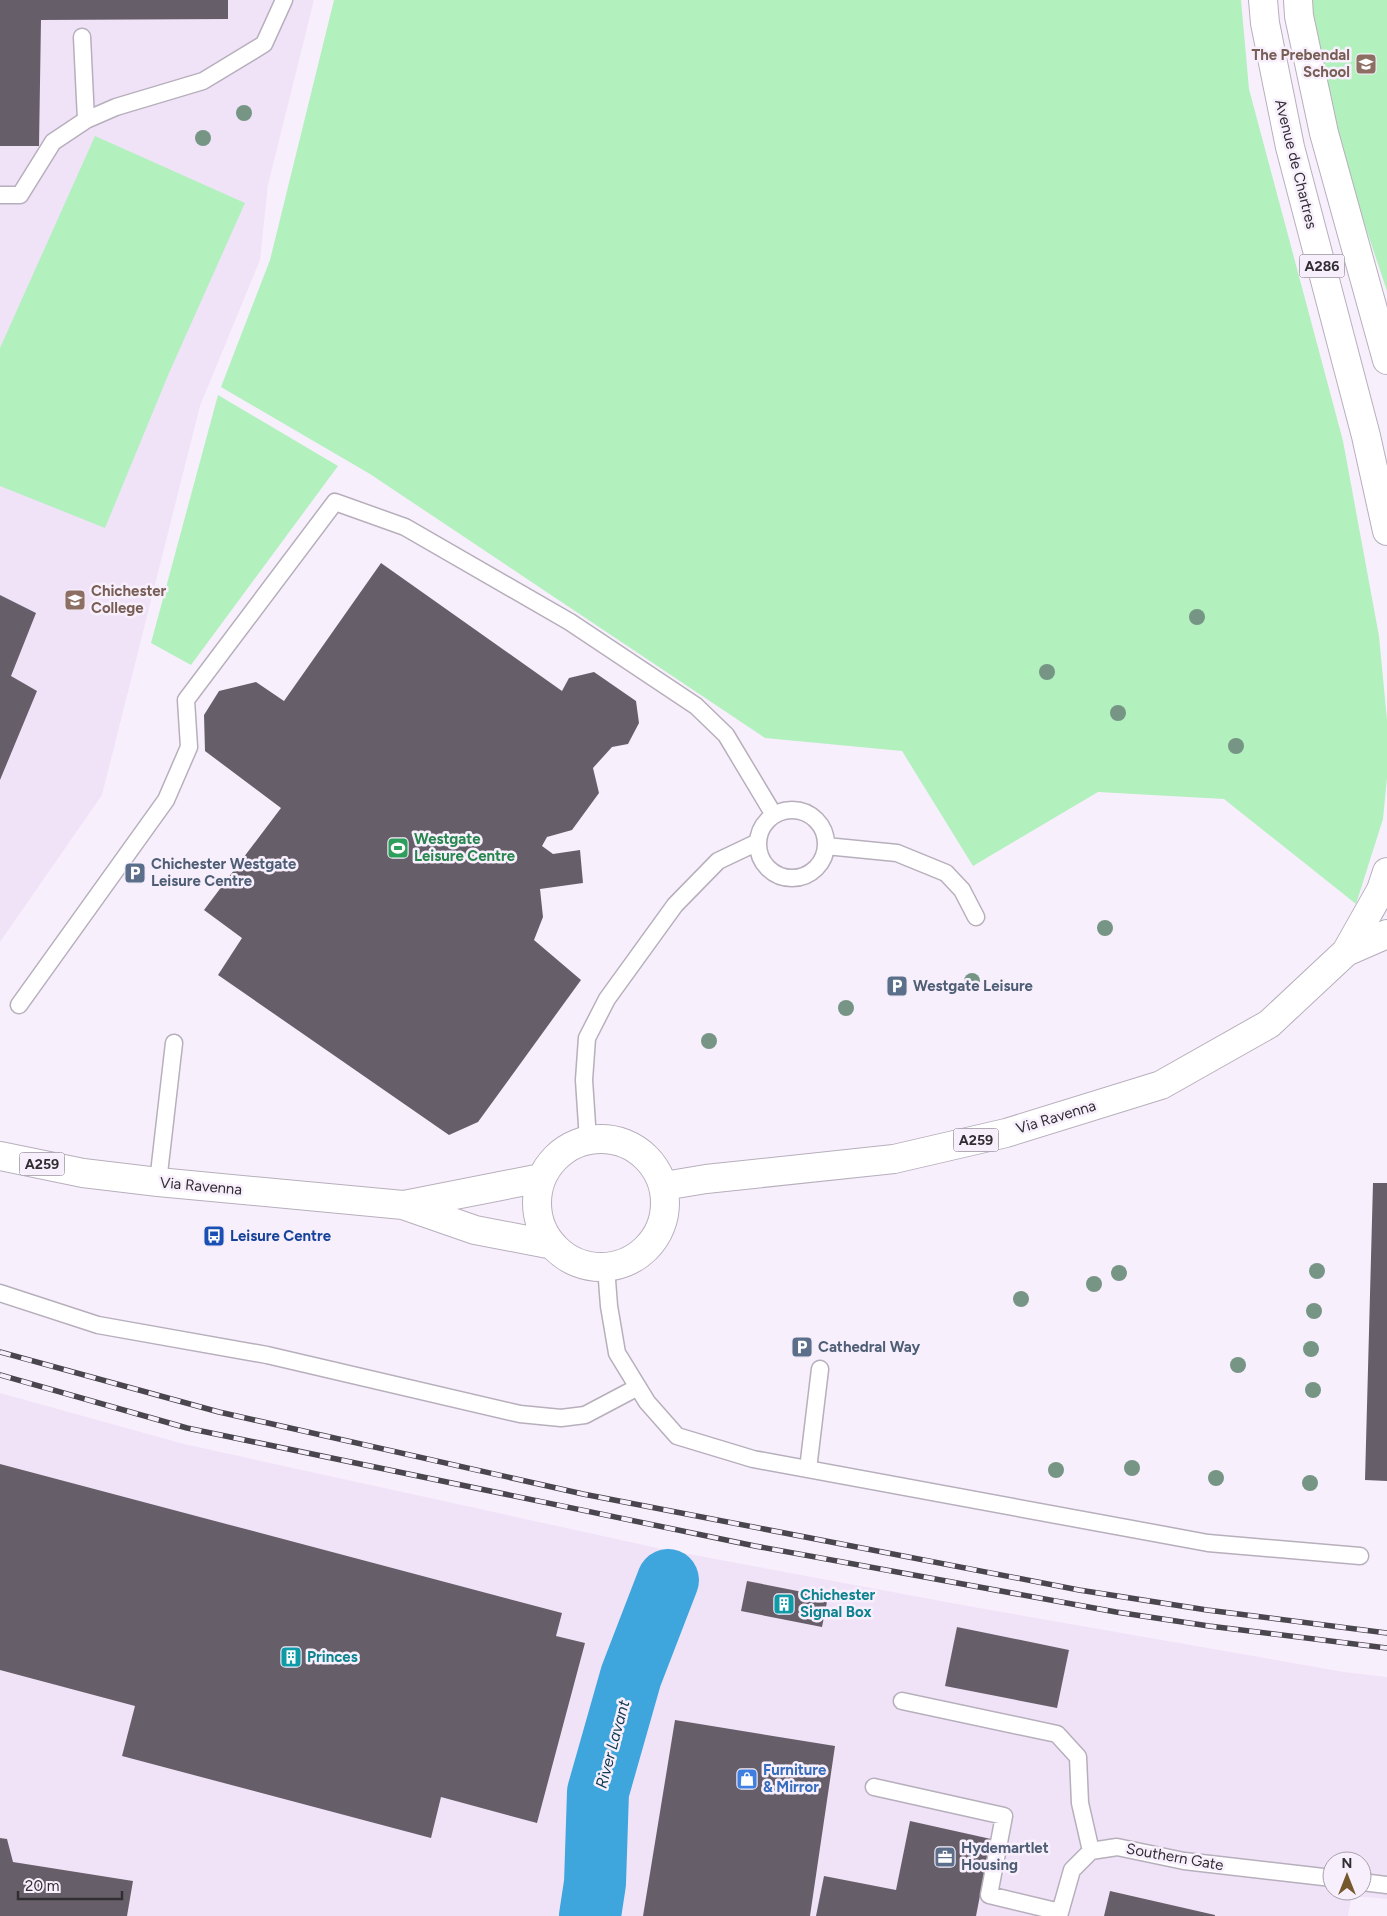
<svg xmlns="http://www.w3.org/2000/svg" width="1387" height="1916" font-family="Figtree,sans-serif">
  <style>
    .built { fill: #f0e3f8; fill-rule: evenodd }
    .green { fill: #b2f0be }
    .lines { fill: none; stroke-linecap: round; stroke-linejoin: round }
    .river { stroke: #3ea5dd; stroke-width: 62 }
    .building { fill: #665f6a }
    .lane-casing { stroke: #b7afbc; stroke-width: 19 }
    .primary-casing { stroke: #b7afbc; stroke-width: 30 }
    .lane { stroke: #fff; stroke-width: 16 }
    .primary { stroke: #fff; stroke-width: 28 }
    .rail-casing { stroke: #4a464d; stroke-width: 5.5 }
    .rail { stroke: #f8effd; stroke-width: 4; stroke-dasharray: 11; stroke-linecap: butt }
    .tree { fill: #769585 }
    .labels { text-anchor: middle; stroke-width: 5; stroke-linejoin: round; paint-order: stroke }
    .shield { fill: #f8effd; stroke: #6d6870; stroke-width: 1 }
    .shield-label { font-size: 14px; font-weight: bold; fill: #312e33 }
    .education-label { font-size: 15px; font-weight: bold; fill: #785e54; stroke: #f8effd; text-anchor: end }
    .street-label { font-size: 15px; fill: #312e33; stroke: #f8effd }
    .leisure-label { font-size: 15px; font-weight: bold; fill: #27864d; stroke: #f8effd; text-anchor: start }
    .service-label { font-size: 15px; font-weight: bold; fill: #4e5e75; stroke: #f8effd; text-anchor: start }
    .transit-label { font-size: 15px; font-weight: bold; fill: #164399; stroke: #f8effd; text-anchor: start }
    .culture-label { font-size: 15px; font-weight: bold; fill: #0d838f; stroke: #f8effd; text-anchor: start }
    .shop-label { font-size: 15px; font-weight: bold; fill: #366cbe; stroke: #f8effd; text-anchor: start }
    .water-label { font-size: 16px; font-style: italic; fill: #0f3a51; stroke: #f8effd }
  </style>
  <rect width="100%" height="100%" fill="#f8effd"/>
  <path class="built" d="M0 0H314L268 185 260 260 200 406 102 795 0 942Z
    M0 1393 184 1444 662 1549 968 1606 1344 1672 1387 1677V1899L1352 1896 1348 1916H0ZM1332 1861H1362V1891H1332Z"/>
  <path class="green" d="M334 0H1241L1249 89 1343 441 1379 636 1387 720V778L1383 819 1356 904 1224 799 1098 792 973 866 902 751 765 738 370 474 221 387 270 260Z
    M1308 0H1387V291L1333 130Z
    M95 136 245 203 169 373 105 528 0 486V348Z
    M218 395 338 466 191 665 151 643Z"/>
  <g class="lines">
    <path class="river" d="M590 1916 595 1883 598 1792 631 1676 668 1580"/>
  </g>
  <path class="building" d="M0 0H228V19L41 20 39 146H0Z
    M381 563 562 691 569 678 594 672 636 701 639 723 628 744 612 747 593 768 599 793 572 830 547 837 542 846 553 854 580 850 583 883 540 889 543 917 534 940 581 980 478 1122 449 1135 218 975 242 938 204 910 281 808 205 751 204 715 219 691 256 682 284 701Z
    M0 595 36 613 11 676 37 691 0 780Z
    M1373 1183H1387V1481L1365 1480Z
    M0 1464 562 1613 556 1636 585 1643 537 1823 441 1797 431 1838 122 1756 135 1706 0 1670Z
    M747 1581 828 1597 822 1627 741 1611Z
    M957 1627 1069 1650 1057 1708 945 1686Z
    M675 1720 835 1746 810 1916H643Z
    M910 1821 991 1839 976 1916H816L824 1876 896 1890Z
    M0 1838 7 1839 13 1862 133 1881 127 1916H0Z
    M1110 1891 1215 1915V1916H1104Z"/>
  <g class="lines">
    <g class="lane-casing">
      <path id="lane" d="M82 37 86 120
        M0 195H20L53 142 86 120 116 107 203 81 264 44 284 0
        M758 844a34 34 0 1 1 68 0a34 34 0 1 1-68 0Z
        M826 846 897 853 946 873 962 890 976 917
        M19 1005 166 800 189 747 186 700 335 502 405 527 570 622 696 706 726 735 774 815
        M588 1140 584 1080 587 1038 607 999 675 905 718 861 758 842
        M158 1182 174 1043
        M606 1267 609 1306 617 1353 647 1402 677 1436 753 1459 1208 1543 1360 1556
        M0 1293 98 1325 267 1355 520 1414 561 1418 585 1415 638 1387
        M808 1469 820 1369
        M902 1701 1057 1734 1078 1757 1080 1803 1091 1851
        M874 1787 1004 1816 989 1895 1060 1912
        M1362 1882 1387 1885
        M1059 1916 1072 1870 1091 1851 1117 1847 1184 1861 1332 1878"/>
    </g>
    <g class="primary-casing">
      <path id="primary" d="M1263 0 1265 23 1290 147 1366 436 1387 531
        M1298 0 1299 16 1324 133 1387 360
        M1346 952 1381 890 1387 872
        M537 1203a64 64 0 1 1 128 0a64 64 0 1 1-128 0Z
        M0 1156 83 1173 158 1182 403 1205 475 1230 553 1245
        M664 1186 706 1179 894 1159 1006 1133 1161 1085 1269 1024 1346 952 1387 934
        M404 1205 541 1178"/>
    </g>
    <use href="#lane" class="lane"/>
    <use href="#primary" class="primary"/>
    <g class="rail-casing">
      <path id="rail" d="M0 1352 219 1412 583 1494 1079 1590 1207 1610 1387 1633
        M0 1375 187 1428 755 1546 1116 1612 1209 1626 1387 1648"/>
    </g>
    <use href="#rail" class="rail"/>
  </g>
  <g class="tree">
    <circle cx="244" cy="113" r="8"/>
    <circle cx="203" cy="138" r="8"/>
    <circle cx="1197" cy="617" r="8"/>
    <circle cx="1047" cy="672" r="8"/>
    <circle cx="1118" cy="713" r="8"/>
    <circle cx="1236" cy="746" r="8"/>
    <circle cx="1105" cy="928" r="8"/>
    <circle cx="972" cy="981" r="8"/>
    <circle cx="846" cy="1008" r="8"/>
    <circle cx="709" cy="1041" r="8"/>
    <circle cx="1317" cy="1271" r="8"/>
    <circle cx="1119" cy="1273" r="8"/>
    <circle cx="1094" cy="1284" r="8"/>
    <circle cx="1021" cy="1299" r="8"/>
    <circle cx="1314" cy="1311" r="8"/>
    <circle cx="1311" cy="1349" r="8"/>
    <circle cx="1238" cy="1365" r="8"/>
    <circle cx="1313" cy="1390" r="8"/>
    <circle cx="1132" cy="1468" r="8"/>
    <circle cx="1056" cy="1470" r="8"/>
    <circle cx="1216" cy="1478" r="8"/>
    <circle cx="1310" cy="1483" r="8"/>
  </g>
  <defs>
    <g id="school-square" transform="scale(1.125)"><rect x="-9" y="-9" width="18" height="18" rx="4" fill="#8d6e63" stroke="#f8effd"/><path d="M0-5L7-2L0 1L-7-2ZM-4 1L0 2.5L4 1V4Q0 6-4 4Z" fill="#fff"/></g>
    <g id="university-square" transform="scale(1.125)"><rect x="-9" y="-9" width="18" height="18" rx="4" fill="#8d6e63" stroke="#f8effd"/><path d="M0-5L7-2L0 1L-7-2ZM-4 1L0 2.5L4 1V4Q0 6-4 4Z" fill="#fff"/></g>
    <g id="stadium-square" transform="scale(1.125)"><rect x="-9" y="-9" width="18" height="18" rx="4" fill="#2e9e5b" stroke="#f8effd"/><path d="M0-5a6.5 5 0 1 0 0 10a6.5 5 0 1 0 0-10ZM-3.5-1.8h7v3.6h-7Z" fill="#fff"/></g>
    <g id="parking-square" transform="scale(1.125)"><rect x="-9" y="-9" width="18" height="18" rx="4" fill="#5c6f8a" stroke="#f8effd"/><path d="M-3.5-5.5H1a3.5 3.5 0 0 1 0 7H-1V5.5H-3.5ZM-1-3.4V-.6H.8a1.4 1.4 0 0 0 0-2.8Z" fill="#fff"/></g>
    <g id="bus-square" transform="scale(1.125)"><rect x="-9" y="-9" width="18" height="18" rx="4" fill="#1a4fb4" stroke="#f8effd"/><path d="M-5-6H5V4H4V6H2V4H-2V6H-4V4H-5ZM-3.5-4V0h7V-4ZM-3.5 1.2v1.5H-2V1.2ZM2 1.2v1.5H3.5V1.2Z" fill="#fff"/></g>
    <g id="building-square" transform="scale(1.125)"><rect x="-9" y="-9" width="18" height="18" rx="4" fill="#0f9aa8" stroke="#f8effd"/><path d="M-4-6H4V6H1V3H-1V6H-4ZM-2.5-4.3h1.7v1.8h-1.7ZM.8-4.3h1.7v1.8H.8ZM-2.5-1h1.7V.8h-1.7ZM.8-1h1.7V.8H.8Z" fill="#fff"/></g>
    <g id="shop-square" transform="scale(1.125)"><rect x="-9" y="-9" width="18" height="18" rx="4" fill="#3f7fe0" stroke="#f8effd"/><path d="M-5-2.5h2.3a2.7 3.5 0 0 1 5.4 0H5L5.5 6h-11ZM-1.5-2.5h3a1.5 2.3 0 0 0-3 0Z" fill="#fff"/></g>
    <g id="office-square" transform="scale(1.125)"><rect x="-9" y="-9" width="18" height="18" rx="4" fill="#5c6f8a" stroke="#f8effd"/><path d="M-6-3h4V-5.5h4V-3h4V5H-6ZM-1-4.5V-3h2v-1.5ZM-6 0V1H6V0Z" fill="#fff"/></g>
  </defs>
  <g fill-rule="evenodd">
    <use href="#school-square" x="1366" y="64"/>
    <use href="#university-square" x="75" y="600"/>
    <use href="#stadium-square" x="398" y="848"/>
    <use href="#parking-square" x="135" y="873"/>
    <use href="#parking-square" x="897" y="986"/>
    <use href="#bus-square" x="214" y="1236"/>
    <use href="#parking-square" x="802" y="1347"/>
    <use href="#building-square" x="784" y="1604"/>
    <use href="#building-square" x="291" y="1657"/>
    <use href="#shop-square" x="747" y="1779"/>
    <use href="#office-square" x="945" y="1857"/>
  </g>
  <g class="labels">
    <g class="shield">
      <rect x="1299.5" y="254.5" width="45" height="23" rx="4"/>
      <rect x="953.5" y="1128.5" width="45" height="23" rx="4"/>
      <rect x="19.5" y="1152.5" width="45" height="23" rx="4"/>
    </g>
    <g class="shield-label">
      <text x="1322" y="271">A286</text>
      <text x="976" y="1145">A259</text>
      <text x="42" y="1169">A259</text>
    </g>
    <g class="education-label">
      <text x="1350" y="60">The Prebendal<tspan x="1350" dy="17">School</tspan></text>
      <text x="91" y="596" text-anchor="start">Chichester<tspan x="91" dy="17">College</tspan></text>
    </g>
    <g class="street-label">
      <text transform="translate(1296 164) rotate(76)" y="5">Avenue de Chartres</text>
      <text transform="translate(1056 1117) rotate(-17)" y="5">Via Ravenna</text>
      <text transform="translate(201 1186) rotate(5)" y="5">Via Ravenna</text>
      <text transform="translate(1175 1857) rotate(10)" y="5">Southern Gate</text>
    </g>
    <g class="leisure-label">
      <text x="414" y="844">Westgate<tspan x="414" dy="17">Leisure Centre</tspan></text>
    </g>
    <g class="service-label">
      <text x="151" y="869">Chichester Westgate<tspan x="151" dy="17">Leisure Centre</tspan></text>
      <text x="913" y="991">Westgate Leisure</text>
      <text x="818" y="1352">Cathedral Way</text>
      <text x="961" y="1853">Hydemartlet<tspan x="961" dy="17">Housing</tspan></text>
    </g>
    <g class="transit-label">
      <text x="230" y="1241">Leisure Centre</text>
    </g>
    <g class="culture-label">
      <text x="800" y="1600">Chichester<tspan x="800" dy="17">Signal Box</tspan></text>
      <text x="307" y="1662">Princes</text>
    </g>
    <g class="shop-label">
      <text x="763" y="1775">Furniture<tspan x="763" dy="17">&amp; Mirror</tspan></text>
    </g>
    <g class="water-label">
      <text transform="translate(612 1744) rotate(-75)" y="6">River Lavant</text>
    </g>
  </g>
  <g transform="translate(1347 1876)"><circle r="24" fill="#f8effd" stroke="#a8a2ac"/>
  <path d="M0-4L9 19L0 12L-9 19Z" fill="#75582c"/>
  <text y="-8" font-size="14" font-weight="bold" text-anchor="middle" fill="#312e33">N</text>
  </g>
  <path d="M18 1891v8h104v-8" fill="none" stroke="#312e33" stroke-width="2.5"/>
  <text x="25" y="1891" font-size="15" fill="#312e33" stroke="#f8effd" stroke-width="4" paint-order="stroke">20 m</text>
</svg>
